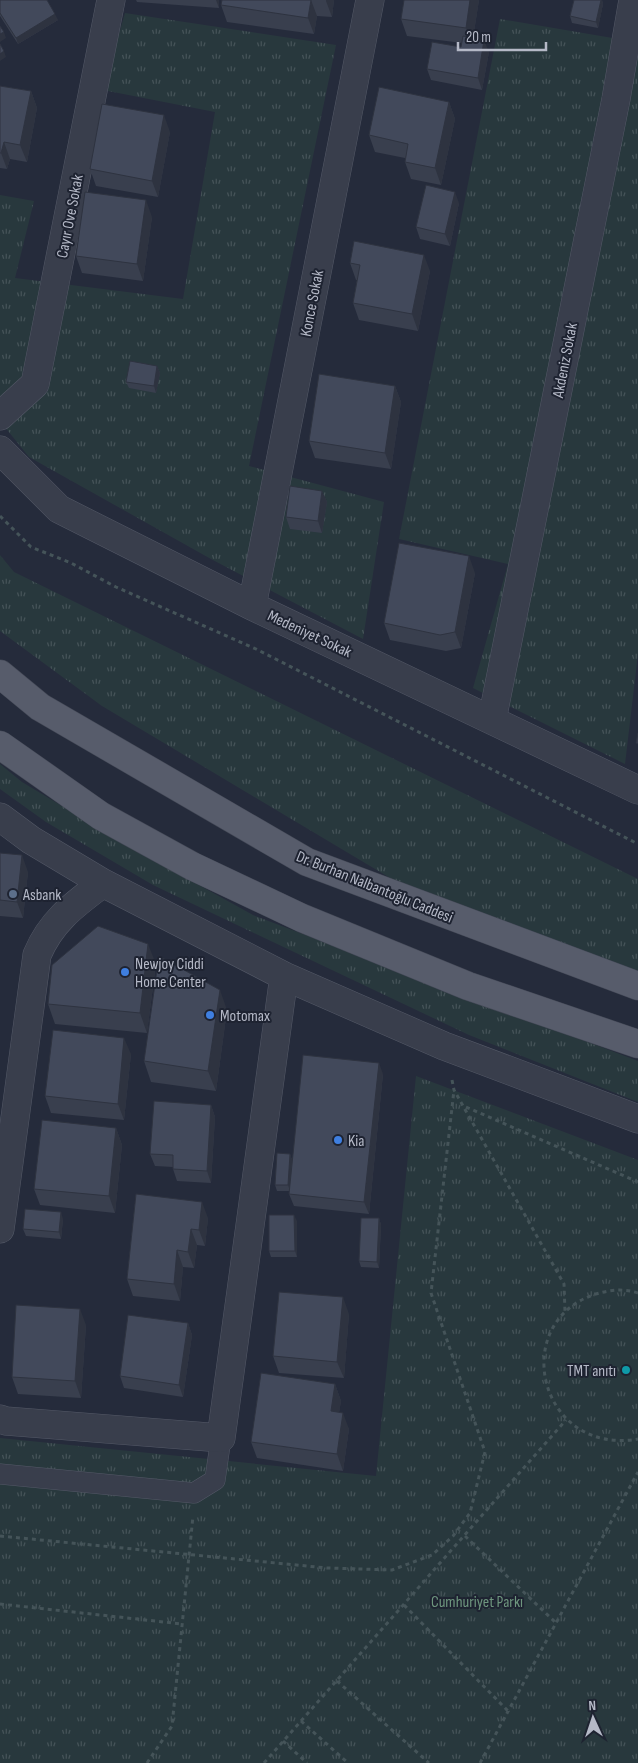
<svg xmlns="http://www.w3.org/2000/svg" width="638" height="1763" font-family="'Sofia Sans Condensed',sans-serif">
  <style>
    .grass { fill: url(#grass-tufts) }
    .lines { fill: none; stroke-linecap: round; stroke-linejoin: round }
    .pedestrian-casing { stroke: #545967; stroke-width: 21 }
    .minor-casing { stroke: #545967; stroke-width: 29 }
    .primary-casing { stroke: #424755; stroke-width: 29 }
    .path { stroke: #455459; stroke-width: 3; stroke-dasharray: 4 4; stroke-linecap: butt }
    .pedestrian { stroke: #393e4c; stroke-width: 20 }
    .minor { stroke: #393e4c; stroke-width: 28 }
    .primary { stroke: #575c6b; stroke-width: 28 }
    .wall { fill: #393f4e }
    .shaded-wall { fill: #2e3340 }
    .building { fill: #42495b; stroke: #2e3340 }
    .service-dot { fill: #5c6f8a; stroke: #1e2331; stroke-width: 2 }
    .shop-dot { fill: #3f7fe0; stroke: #1e2331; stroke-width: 2 }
    .culture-dot { fill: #0f9aa8; stroke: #1e2331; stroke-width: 2 }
    .labels { text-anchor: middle; stroke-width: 4; stroke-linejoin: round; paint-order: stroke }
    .street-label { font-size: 16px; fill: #b5b9c7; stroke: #1e2331 }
    .poi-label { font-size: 16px; fill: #b5b9c7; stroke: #1e2331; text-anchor: start }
    .park-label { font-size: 16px; fill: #6e967e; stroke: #1e2331 }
  </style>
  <defs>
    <pattern id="grass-tufts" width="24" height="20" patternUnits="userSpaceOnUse" patternTransform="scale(1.25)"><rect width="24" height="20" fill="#28383d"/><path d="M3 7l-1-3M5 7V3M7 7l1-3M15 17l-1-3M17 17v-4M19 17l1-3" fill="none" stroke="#455358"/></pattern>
  </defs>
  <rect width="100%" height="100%" fill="#252b3b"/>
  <path class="grass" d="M125 13 336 45 249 466 384 502 363 639 211 559 29 457 0 421V195L34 201 15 278 183 299 215 112 103 90Z
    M500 19 636 42 638 36V654L625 764 473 688 508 564 399 539Z
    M0 555 14 572 638 879V977L422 897 102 706 0 631Z
    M0 764 22 782 132 848 253 915 638 1061V1102L469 1035 153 885 46 822 0 789Z
    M416 1076 638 1160V1763H0V1438L376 1476Z"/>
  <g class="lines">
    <g class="pedestrian-casing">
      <path id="pedestrian" d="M0 1474 194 1493 215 1480 221 1438"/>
    </g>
    <g class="minor-casing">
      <path id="minor" d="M0 416 35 384 111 0
        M0 450 59 509 252 606 638 790
        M252 606 370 0
        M492 720 616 99 633 0
        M0 817 31 840 103 883 284 976 444 1046 638 1119
        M0 1229 37 955C51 921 75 904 103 883
        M0 1419 6 1421 221 1438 284 976"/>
    </g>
    <g class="primary-casing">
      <path id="primary" d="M0 674 40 707 307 862 638 986
        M0 745 101 816 192 866 302 918 468 986 638 1044"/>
    </g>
    <path class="path" d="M0 516 31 547 71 563 116 587 256 649 638 844
      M452 1080 454 1090 564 1284 565 1312
      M466 1107 638 1182
      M638 1293C623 1288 608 1290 593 1295 508 1325 540 1456 638 1439
      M0 1536 327 1568 392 1570 432 1555 453 1536 470 1513 485 1452 431 1293 454 1090
      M465 1536 556 1623
      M0 1604 182 1624
      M404 1605 508 1711
      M337 1681 429 1763
      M301 1721 348 1763
      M283 1741 307 1763
      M147 1763 172 1726 193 1516
      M264 1763 566 1420
      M480 1763 638 1472"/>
    <use href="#pedestrian" class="pedestrian"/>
    <use href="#minor" class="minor"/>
    <use href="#primary" class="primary"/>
  </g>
  <path class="wall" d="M0 0 58 20 18 44 0 16Z
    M136 0H219V8L137 2Z
    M222 0H334L332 17 317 16 314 34 227 22 221 5Z
    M479 0 473 38 489 52 482 90 431 80 427 69 461 47 462 43 407 36 401 19Z
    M574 0H602L603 4 598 28 572 23 570 16Z
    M0 86 31 91 37 108 27 162 10 159 7 169 0 168Z
    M449 102 455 119 441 185 411 179 405 162V158L375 152 369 135Z
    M170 132 158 197 96 186 90 169Z
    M459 203 450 246 420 239 416 227Z
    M152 217 143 281 82 273 76 256Z
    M350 263 430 271 418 331 359 320 353 303 357 280H356Z
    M157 366 160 373 156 393 129 388 126 382Z
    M395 386 401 402 391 469 315 458 309 441Z
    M322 491 327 502 322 533 290 529 286 517Z
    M475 573 461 648 446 651 390 640 384 623Z
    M0 853 28 872 23 918 0 916Z
    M156 964 147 1033 55 1024 48 1004Z
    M227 1010 216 1091 151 1082 144 1061Z
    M131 1054 124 1120 51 1113 45 1096Z
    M383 1074 369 1214 294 1206 289 1194 290 1191H277L275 1185 290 1154 292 1160Z
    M211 1105 215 1117 211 1183 177 1181 173 1169V1167L155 1166 150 1154Z
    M116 1128 122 1145 115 1213 40 1205 34 1189Z
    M136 1194 208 1218 205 1246 197 1245 194 1268 183 1267 180 1301 133 1296 127 1279Z
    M379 1218 381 1225 379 1268 361 1267 359 1261Z
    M63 1219 61 1239 26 1236 23 1229Z
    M297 1221V1257H271L269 1251Z
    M349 1314 344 1378 279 1373 273 1356Z
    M188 1323 192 1335 183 1397 124 1388 120 1376Z
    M86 1325 81 1398 18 1394 12 1377Z
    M335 1384 341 1401 339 1412 349 1429 343 1471 257 1458 251 1442Z"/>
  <path class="shaded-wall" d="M216 0H219V8Z
    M311 0 317 16 314 34 308 18Z
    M326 0H334L332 17 326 1Z
    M470 0H479L472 45 466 28Z
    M601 0H602L603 4 598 28 596 22Z
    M55 14 58 20 18 44 16 38Z
    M4 32 6 38 0 42V34Z
    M484 40 489 52 482 90 478 78Z
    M4 51 6 57 0 61V54Z
    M31 91 37 108 27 162 20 145Z
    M449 102 455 119 441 185 435 168Z
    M164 115 170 132 158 197 152 181Z
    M4 142 10 159 7 169 1 153Z
    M455 192 459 203 450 246 445 234Z
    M146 200 152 217 143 281 137 264Z
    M424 255 430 271 418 331 412 314Z
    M157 366 160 373 156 393 154 386Z
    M395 386 401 402 391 469 385 453Z
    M322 491 327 502 322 533 318 521Z
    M469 556 475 573 461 648 455 632Z
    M22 855 28 872 23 918 17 902Z
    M148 944 156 964 147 1033 140 1013Z
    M220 990 227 1010 216 1091 208 1071Z
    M124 1038 131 1054 124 1120 118 1104Z
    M379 1063 383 1074 369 1214 364 1202Z
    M211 1105 215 1117 211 1183 207 1171Z
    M116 1128 122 1145 115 1213 109 1196Z
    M290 1154 292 1160 290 1191 288 1185Z
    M202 1202 208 1218 205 1246 199 1230Z
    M61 1212 63 1219 61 1239 59 1232Z
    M294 1215 297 1221V1257L295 1251Z
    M379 1218 381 1225 379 1268 377 1262Z
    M191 1229 197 1245 194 1268 188 1252Z
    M177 1250 183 1267 180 1301 174 1284Z
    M343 1297 349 1314 344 1378 337 1362Z
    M80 1309 86 1325 81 1398 75 1381Z
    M188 1323 192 1335 183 1397 179 1385Z
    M335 1384 341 1401 337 1428 331 1411Z
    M343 1413 349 1429 343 1471 337 1454Z"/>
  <path class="building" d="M0 0H47L55 14 16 38 0 13Z
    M222 0H311L308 18 221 5Z
    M404 0H470L466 28 401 19Z
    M574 0H601L596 22 570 16Z
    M0 26 4 32 0 34Z
    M463 36 484 40 478 78 427 69 432 42 461 47Z
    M0 44 4 51 0 54Z
    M0 86 31 91 20 145 4 142 1 153H0Z
    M379 87 449 102 435 168 405 162 408 144 369 135Z
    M102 104 164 115 152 181 90 169Z
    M426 185 455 192 445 234 416 227Z
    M85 192 146 200 137 264 76 256Z
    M354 241 424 255 412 314 353 303 360 265 350 263Z
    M130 361 157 366 154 386 126 382Z
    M319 374 395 386 385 453 309 441Z
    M290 486 322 491 318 521 286 517Z
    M399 543 469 556 455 632 440 635 384 623Z
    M638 733V744L636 743Z
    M0 853 22 855 17 902 0 900Z
    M98 926 148 944 140 1013 48 1004 52 965Z
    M159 956 220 990 208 1071 144 1061Z
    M53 1030 124 1038 118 1104 45 1096Z
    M303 1055 379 1063 364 1202 289 1194Z
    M154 1101 211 1105 207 1171 173 1169V1155L150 1154Z
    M42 1120 116 1128 109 1196 34 1189Z
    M277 1153 290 1154 288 1185H275Z
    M136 1194 202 1202 199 1230 191 1229 188 1252 177 1250 174 1284 127 1279Z
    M25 1209 61 1212 59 1232 23 1229Z
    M269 1215H294L295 1251H269Z
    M361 1218H379L377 1262 359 1261Z
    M279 1292 343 1297 337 1362 273 1356Z
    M16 1305 80 1309 75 1381 12 1377Z
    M128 1315 188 1323 179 1385 120 1376Z
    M261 1373 335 1384 331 1411 343 1413 337 1454 251 1442Z"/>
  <circle class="service-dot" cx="13" cy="894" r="5"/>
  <g class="shop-dot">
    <circle cx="125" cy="972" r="5"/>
    <circle cx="210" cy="1015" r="5"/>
    <circle cx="338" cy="1140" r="5"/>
  </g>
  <circle class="culture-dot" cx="626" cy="1370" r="5"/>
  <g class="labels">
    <g class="street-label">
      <text transform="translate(69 216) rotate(-79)" y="6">Cayır Ove Sokak</text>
      <text transform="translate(311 303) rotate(-79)" y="6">Konce Sokak</text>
      <text transform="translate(564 360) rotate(-79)" y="6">Akdeniz Sokak</text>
      <text transform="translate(310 633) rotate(25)" y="6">Medeniyet Sokak</text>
      <text transform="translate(375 886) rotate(22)" y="6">Dr. Burhan Nalbantoğlu Caddesi</text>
    </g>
    <g class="poi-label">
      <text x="23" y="900">Asbank</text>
      <text x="135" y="969">Newjoy Ciddi<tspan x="135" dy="18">Home Center</tspan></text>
      <text x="220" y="1021">Motomax</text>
      <text x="348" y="1146">Kia</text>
      <text x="616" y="1376" text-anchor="end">TMT anıtı</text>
    </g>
    <g class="park-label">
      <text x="477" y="1607">Cumhuriyet Parkı</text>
    </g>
  </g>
  <g transform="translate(593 1718) rotate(357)" stroke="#1e2331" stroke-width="4" paint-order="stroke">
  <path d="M0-4L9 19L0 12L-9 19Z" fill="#b5b9c7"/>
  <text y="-8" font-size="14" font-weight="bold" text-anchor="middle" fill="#b5b9c7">N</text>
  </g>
  <path d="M458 42v8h88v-8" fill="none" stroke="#b5b9c7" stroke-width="2.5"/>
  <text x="466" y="42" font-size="15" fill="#b5b9c7" stroke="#1e2331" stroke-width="4" paint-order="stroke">20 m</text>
</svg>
